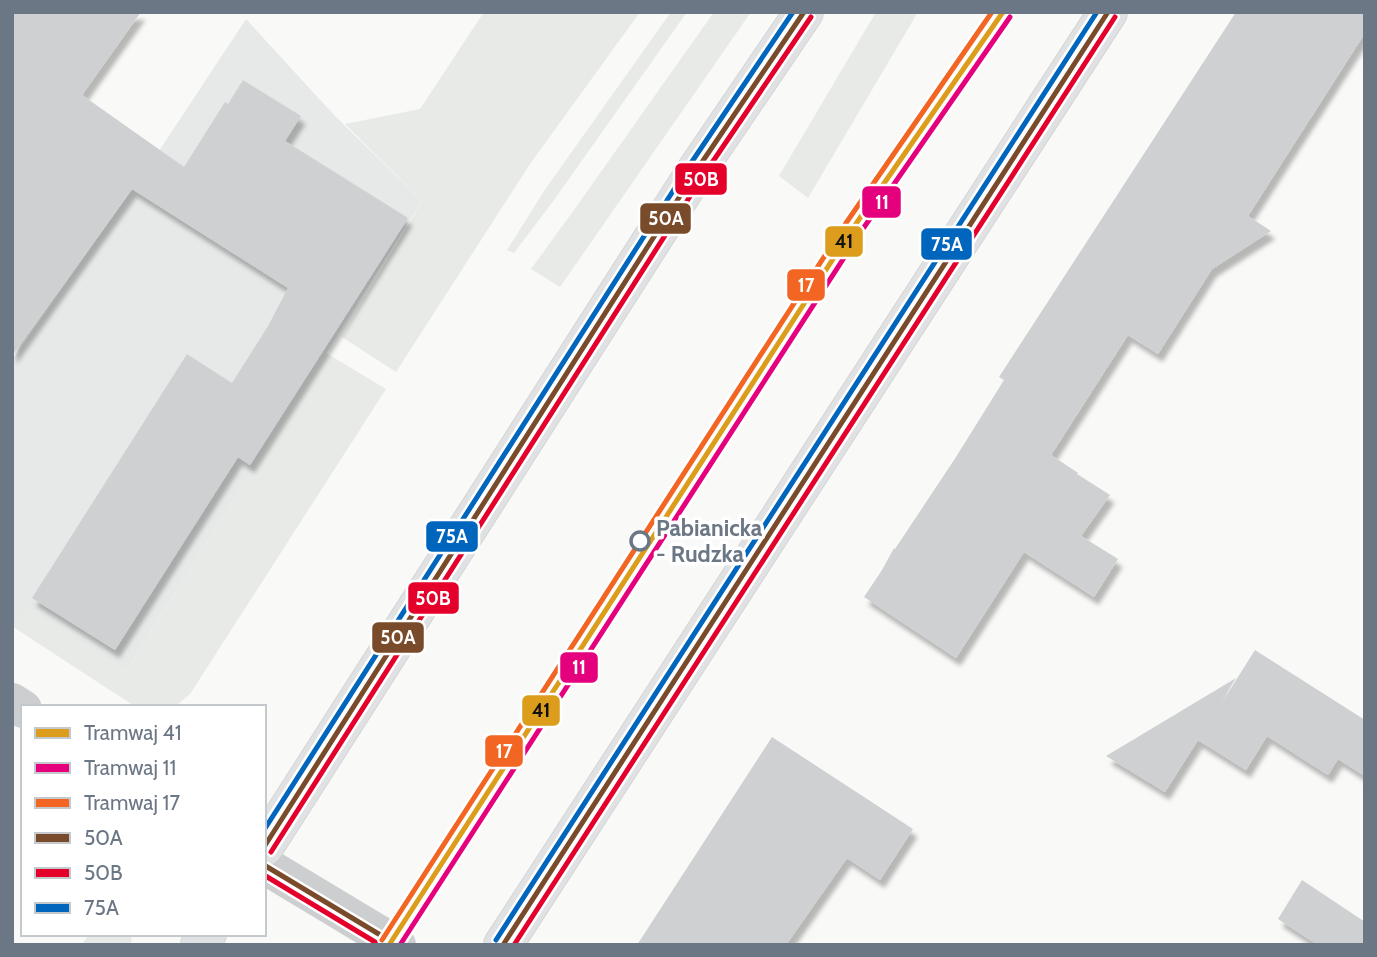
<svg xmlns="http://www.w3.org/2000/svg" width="1377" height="957" font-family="Cabin,sans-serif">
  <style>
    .built { fill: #e7e9e9 }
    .green { fill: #e7eae6 }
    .building { fill: #cfd0d2; filter: url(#shadow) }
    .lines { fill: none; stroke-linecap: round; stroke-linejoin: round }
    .major-casing { stroke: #d5d5d6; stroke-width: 40 }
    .minor { stroke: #cdcecf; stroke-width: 38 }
    .major { stroke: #e0e1e2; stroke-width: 38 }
    .bus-1-casing { stroke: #fff; stroke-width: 10 }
    .bus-2-casing { stroke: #fff; stroke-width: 10 }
    .bus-3-casing { stroke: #fff; stroke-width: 10 }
    .bus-1 { stroke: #7a4b2a; stroke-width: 5 }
    .bus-2 { stroke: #e4002b; stroke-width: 5 }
    .bus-3 { stroke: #0065bd; stroke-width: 5 }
    .tram-1-casing { stroke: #fff; stroke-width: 10 }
    .tram-2-casing { stroke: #fff; stroke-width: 10 }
    .tram-3-casing { stroke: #fff; stroke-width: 10 }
    .tram-1 { stroke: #db9d1b; stroke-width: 5 }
    .tram-2 { stroke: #e5007d; stroke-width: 5 }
    .tram-3 { stroke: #f26522; stroke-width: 5 }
    .stop-dot { fill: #fff; stroke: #6c7785; stroke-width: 3.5 }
    .labels { text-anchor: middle; stroke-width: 7; stroke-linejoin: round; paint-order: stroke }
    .stop-label { font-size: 23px; font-weight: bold; fill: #6c7785; stroke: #fff; text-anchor: start }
    .line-badge { stroke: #fff; stroke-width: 2.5 }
    .badge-label { font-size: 19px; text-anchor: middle; font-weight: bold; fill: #fff }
    .pale-badge-label { font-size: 19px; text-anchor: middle; font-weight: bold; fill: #111 }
  </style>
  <defs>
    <filter id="shadow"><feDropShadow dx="4.5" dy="8" stdDeviation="2" flood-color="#0004"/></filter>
  </defs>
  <rect width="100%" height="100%" fill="#f9f9f8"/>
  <path class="built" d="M246 19 335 116 422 201 113 692 12 626V360L161 148Z"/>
  <path class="green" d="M484 12H640L530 164 396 372 342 337 422 201 345 124 420 109Z
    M671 12H687L554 200 514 253 507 250 544 191Z
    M714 12H751L560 287 531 269 574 210Z
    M876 12H918L808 198 779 176Z
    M326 353 386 389 190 694 177 705 169 707H136L12 626 28 606 127 670Z
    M89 934H132L131 945H82Z"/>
  <path class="building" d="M12 12H141L82 95 184 167 225 102 228 104 243 80 301 116 285 141 408 218 250 465 238 457 115 650 32 598 187 354 232 383 268 326 288 288 132 189 12 356Z
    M1236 12H1365V33L1248 216 1271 231 1212 269 1158 354 1128 335 1051 455 1078 473 1077 474 1110 495 1081 536 1118 559 1094 597 1024 552 956 658 864 597 882 570 894 548 895 549 956 457 1004 380 999 377Z
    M1255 650 1365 720V776L1338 759 1328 775 1267 736 1246 770 1198 740 1165 792 1106 756 1236 678 1207 726Z
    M772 737 913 829 880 880 847 858 786 945H637Z
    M1302 880 1365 922V945H1318L1278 919Z"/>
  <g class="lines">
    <g class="major-casing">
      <path id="major" d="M264 847 696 171 804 12
        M200 945 207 934
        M503 945 1108 12"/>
    </g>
    <path class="minor" d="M12 702 23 709
      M264 865 397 945"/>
    <use href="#major" class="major"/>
    <g class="bus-1-casing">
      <path id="bus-1" d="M264 847 696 171 804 12
        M264 865 397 945
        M503 945 1108 12"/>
    </g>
    <g class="bus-2-casing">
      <path id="bus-2" d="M271 852 703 176 811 17
        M264 875 380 945
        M514 945 1115 17"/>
    </g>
    <g class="bus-3-casing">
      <path id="bus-3" d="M264 830 689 166 793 12
        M496 940 1097 12"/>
    </g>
    <use href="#bus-1" class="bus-1"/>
    <use href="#bus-2" class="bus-2"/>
    <use href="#bus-3" class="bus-3"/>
    <g class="tram-1-casing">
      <path id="tram-1" d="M389 945 853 228 1003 12"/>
    </g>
    <g class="tram-2-casing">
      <path id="tram-2" d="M400 945 860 233 1010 17"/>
    </g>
    <g class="tram-3-casing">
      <path id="tram-3" d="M382 940 846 223 992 12"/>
    </g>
    <use href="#tram-1" class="tram-1"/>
    <use href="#tram-2" class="tram-2"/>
    <use href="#tram-3" class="tram-3"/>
  </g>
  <circle class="stop-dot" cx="640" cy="541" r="9"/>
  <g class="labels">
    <g class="stop-label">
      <text x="656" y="536">Pabianicka<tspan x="656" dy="26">- Rudzka</tspan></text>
    </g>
  </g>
  <g class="line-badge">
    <rect x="674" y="162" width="54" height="34" rx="7" fill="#e4002b"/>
    <rect x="861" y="185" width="41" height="34" rx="7" fill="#e5007d"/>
    <rect x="639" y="202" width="53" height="33" rx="7" fill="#7a4b2a"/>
    <rect x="824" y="225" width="40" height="33" rx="7" fill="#db9d1b"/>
    <rect x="920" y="227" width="53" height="34" rx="7" fill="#0065bd"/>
    <rect x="786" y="268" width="40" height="34" rx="7" fill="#f26522"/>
    <rect x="425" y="520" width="54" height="33" rx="7" fill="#0065bd"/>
    <rect x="407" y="581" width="53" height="34" rx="7" fill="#e4002b"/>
    <rect x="371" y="621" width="54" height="33" rx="7" fill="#7a4b2a"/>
    <rect x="559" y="651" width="40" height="33" rx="7" fill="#e5007d"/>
    <rect x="521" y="694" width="40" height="33" rx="7" fill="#db9d1b"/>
    <rect x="484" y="734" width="40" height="34" rx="7" fill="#f26522"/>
  </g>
  <g class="badge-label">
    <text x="701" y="186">50B</text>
    <text x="882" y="209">11</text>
    <text x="666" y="225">50A</text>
    <text x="947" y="251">75A</text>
    <text x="806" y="292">17</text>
    <text x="452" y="543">75A</text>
    <text x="433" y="605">50B</text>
    <text x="398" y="644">50A</text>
    <text x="579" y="674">11</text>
    <text x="504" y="758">17</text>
  </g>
  <g class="pale-badge-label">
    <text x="844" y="248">41</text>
    <text x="541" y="717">41</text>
  </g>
  <rect width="1377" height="957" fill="none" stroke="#6c7785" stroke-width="28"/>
  <rect x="21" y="705" width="245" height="231" fill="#ffffff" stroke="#c4c9ce" stroke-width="2"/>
  <rect x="35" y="728" width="35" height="10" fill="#db9d1b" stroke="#c4c9ce" stroke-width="2"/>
  <text x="84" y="740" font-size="21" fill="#6c7785">Tramwaj 41</text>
  <rect x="35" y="763" width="35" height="10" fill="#e5007d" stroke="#c4c9ce" stroke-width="2"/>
  <text x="84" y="775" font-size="21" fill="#6c7785">Tramwaj 11</text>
  <rect x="35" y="798" width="35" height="10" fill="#f26522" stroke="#c4c9ce" stroke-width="2"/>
  <text x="84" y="810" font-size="21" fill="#6c7785">Tramwaj 17</text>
  <rect x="35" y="833" width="35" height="10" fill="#7a4b2a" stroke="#c4c9ce" stroke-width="2"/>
  <text x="84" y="845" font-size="21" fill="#6c7785">50A</text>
  <rect x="35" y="868" width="35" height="10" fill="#e4002b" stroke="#c4c9ce" stroke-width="2"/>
  <text x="84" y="880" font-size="21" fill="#6c7785">50B</text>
  <rect x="35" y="903" width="35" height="10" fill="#0065bd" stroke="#c4c9ce" stroke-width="2"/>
  <text x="84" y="915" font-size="21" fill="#6c7785">75A</text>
</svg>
